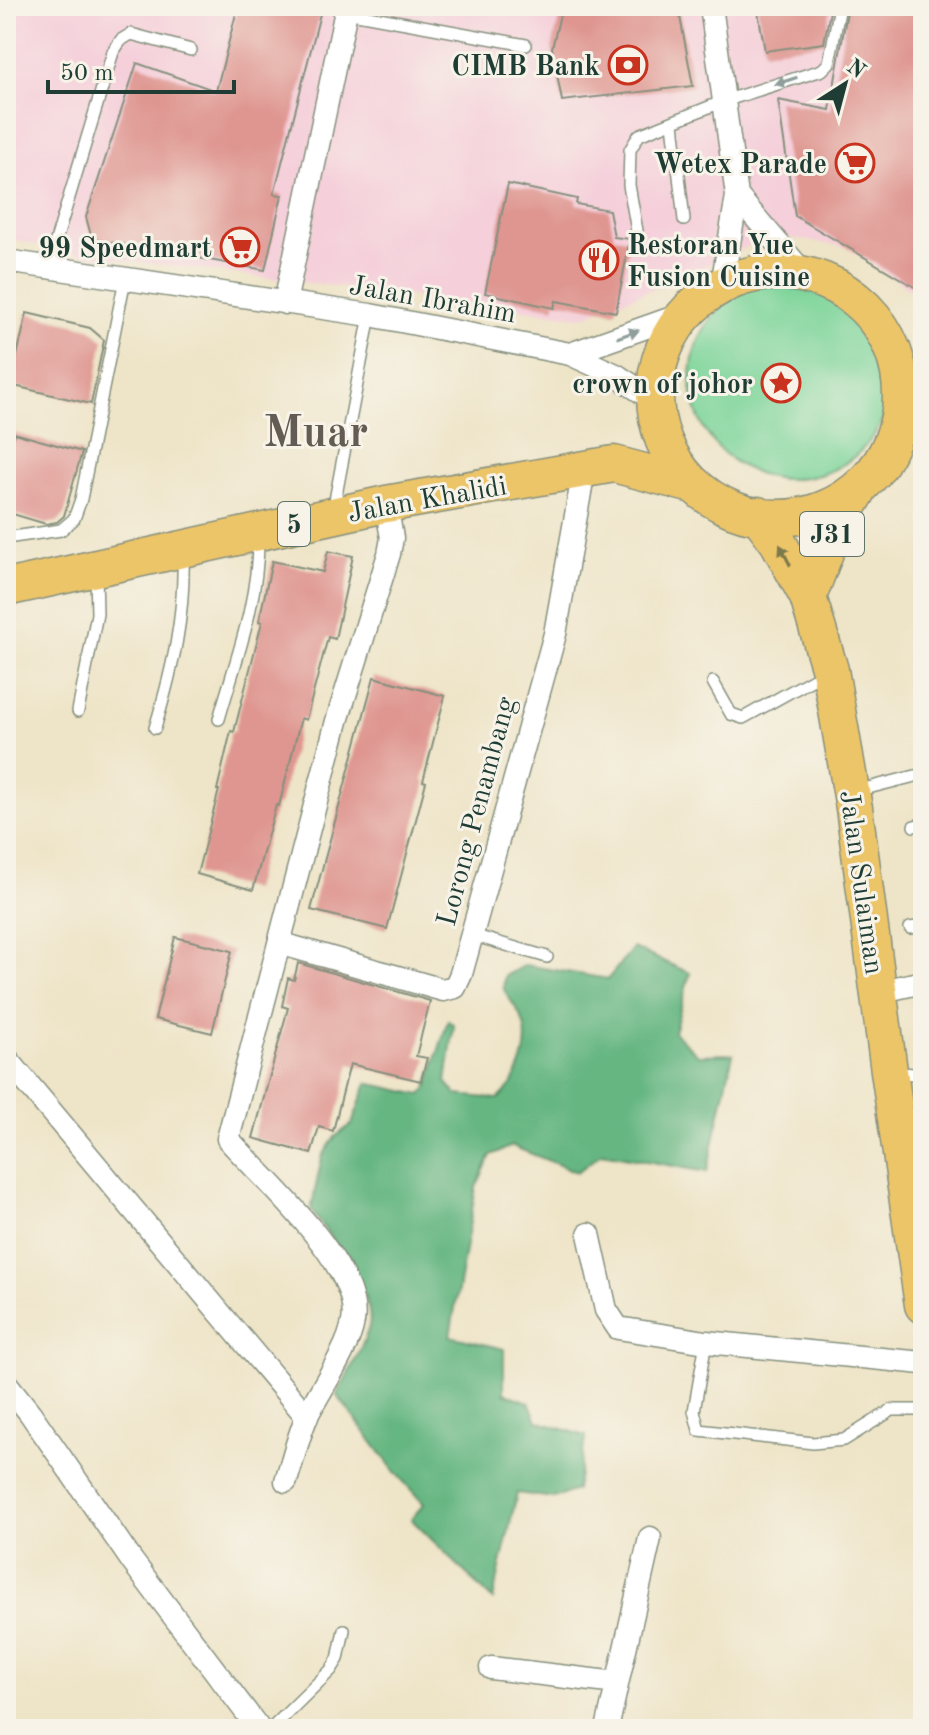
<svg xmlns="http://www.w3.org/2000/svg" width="929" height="1735" font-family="'Old Standard TT',serif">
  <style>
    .built { fill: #f5cfda }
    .green { fill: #7cd499; stroke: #4e8866; stroke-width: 2 }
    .forest { fill: #65b681; stroke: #427a5a; stroke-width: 2 }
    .building { fill: #df9691 }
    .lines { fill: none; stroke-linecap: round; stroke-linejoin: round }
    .lane-casing { stroke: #86907e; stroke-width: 14 }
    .street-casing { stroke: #86907e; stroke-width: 25 }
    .primary-casing { stroke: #86907e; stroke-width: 39 }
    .lane { stroke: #fff; stroke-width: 11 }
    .street { stroke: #fff; stroke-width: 22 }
    .primary { stroke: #edc569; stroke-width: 36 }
    .oneway { fill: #8f9e9a }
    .oneway2 { fill: #7c7a4c }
    .labels { text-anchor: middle; stroke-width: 6; stroke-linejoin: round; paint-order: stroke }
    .shield { fill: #f7f3e8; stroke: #60746a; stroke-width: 2 }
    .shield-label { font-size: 26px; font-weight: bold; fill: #1f3d34 }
    .poi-label { font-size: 28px; font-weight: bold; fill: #1f3d34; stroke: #f7f3e8; text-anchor: end }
    .street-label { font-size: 28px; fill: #1f3d34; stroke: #f7f3e8 }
    .town-label { font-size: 44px; font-weight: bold; fill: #625c55; stroke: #f7f3e8 }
  </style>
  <rect width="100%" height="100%" fill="#f7f3e8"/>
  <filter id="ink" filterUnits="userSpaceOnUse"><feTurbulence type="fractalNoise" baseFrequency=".0125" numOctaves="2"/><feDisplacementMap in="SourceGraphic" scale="16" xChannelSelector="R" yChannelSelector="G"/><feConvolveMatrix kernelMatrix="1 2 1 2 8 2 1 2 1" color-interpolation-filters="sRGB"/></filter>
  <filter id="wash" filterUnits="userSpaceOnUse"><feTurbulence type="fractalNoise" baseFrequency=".006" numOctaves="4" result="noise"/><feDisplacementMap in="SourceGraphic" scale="32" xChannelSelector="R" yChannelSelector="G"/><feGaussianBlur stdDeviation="1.8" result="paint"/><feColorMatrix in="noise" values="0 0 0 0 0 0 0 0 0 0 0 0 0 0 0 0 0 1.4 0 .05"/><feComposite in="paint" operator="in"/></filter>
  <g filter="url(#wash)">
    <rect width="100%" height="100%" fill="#eee4c7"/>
    <path class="built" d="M6 6H923V298L846 247 773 235 682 277 582 317 84 255 6 238Z"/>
    <path class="green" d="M691 379a100 100 0 1 1 200 0a100 100 0 1 1-200 0Z"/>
    <path class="forest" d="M633 948 690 973 674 1032 698 1055 733 1054 707 1172 602 1153 577 1172 512 1146 491 1155 476 1187 450 1336 504 1349V1393L529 1402 537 1421 586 1436 576 1490 554 1498 517 1493 493 1600 411 1519 424 1504 396 1473 337 1395C346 1375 364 1348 369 1326 376 1295 329 1235 311 1210L322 1157 335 1137 352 1124 367 1083 421 1095 427 1088 448 1020 454 1025 446 1082 457 1095 498 1099C516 1085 529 1053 525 1029 523 1013 508 1000 504 989 503 985 504 980 505 976L525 965 608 979Z"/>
    <g id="blocks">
      <path class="building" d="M238 6H322L274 194 282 195 265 270 92 239 86 217 137 63 216 91Z
        M562 6H678L693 86 562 101 552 48Z
        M757 6H831L824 43 765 51Z
        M848 6H923V292L795 216 778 100 830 110Z
        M508 184 577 199 576 204 609 210 614 237 630 239 616 312 556 301 554 308 485 293Z
        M27 313 90 328 104 340 91 404 10 385Z
        M14 433 82 452 64 516 57 522 46 524 6 512V462Z
        M328 551 353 556 335 639 328 637 306 720 301 718 279 806 276 805 253 890 197 874 219 790H217L231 731 234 732 262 622 259 621 272 561 323 572Z
        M374 677 445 696 423 781 426 782 387 929 311 910Z
        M175 937 232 951 212 1033 155 1019Z
        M298 963 430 1001 416 1056 427 1058 421 1081 350 1064 333 1131 319 1127 311 1154 253 1138 288 1008 282 1006 288 978 294 980Z"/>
    </g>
  </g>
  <g filter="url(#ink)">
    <use href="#blocks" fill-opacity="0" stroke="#86907e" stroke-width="2"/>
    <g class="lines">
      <g class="lane-casing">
        <path id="lane" d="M346 12 526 45
          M673 123 684 220
          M637 231 629 185 630 150 639 135 724 101 822 70 829 63 840 6
          M48 267 113 52 121 40 131 34 191 50
          M333 511 370 315
          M6 538 61 530 74 519 81 499 125 279
          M713 682 731 714 743 718 826 672
          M78 711 97 614 96 573
          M219 719C236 659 259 600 258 537
          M155 728C173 668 185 616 183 553
          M856 791 923 774
          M914 826 923 824
          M910 928 923 926
          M472 935 547 957
          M893 1072 923 1075
          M706 1342 694 1411 699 1430 813 1443 844 1440 892 1410H923
          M271 1729 331 1670 338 1659 344 1630"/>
      </g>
      <g class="street-casing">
        <path id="street" d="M711 6 737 196 806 276
          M6 261 370 315 570 354 616 375 654 400
          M722 285 737 196
          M285 303 347 6
          M570 354 686 313
          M279 943 443 990 455 987 461 974 555 634 584 470
          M878 992 923 982
          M8 1060 307 1417
          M589 1234 606 1310 618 1328 706 1342 923 1363
          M6 1383 30 1413 132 1561 259 1729
          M286 1481C293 1459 298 1437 307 1416 320 1389 348 1351 353 1322 363 1266 263 1179 228 1139L337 721 389 554 392 538 386 504
          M491 1668 617 1683
          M607 1729 650 1538"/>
      </g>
      <g class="primary-casing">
        <path id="primary" d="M655 395a123 123 0 1 1 246 0a123 123 0 1 1-246 0Z
          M758 515 778 542 808 597 830 670 854 808 889 1071 923 1305
          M6 588 386 504 614 464 689 484
          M808 597 832 534 858 491"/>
      </g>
      <use href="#lane" class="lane"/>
      <use href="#street" class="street"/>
      <use href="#primary" class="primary"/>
    </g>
    <defs><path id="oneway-solid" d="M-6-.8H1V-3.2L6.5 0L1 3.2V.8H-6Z" transform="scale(2)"/></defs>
    <g class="oneway">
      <use href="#oneway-solid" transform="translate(786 81) rotate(162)"/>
      <use href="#oneway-solid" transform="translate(628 334) rotate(-19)"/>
    </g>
    <use class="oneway2" href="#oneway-solid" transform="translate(785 555) rotate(-117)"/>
  </g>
  <defs>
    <g id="bank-ring" transform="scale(2)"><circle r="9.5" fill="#f7f3e8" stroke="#c8321e" stroke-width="1.5"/><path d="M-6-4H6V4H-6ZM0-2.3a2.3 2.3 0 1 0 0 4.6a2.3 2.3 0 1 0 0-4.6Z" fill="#c8321e"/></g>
    <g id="supermarket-ring" transform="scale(2)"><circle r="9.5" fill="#f7f3e8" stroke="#c8321e" stroke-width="1.5"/><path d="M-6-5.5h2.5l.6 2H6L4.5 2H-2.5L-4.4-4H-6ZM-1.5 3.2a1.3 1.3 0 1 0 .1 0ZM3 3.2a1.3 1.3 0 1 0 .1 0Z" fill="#c8321e"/></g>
    <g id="restaurant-ring" transform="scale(2)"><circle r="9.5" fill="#f7f3e8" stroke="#c8321e" stroke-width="1.5"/><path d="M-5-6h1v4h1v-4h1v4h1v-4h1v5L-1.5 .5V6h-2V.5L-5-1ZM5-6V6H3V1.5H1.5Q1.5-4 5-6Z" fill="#c8321e"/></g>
    <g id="sight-ring" transform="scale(2)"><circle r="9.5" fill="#f7f3e8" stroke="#c8321e" stroke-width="1.5"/><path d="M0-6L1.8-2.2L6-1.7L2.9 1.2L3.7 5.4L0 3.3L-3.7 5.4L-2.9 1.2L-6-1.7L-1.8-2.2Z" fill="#c8321e"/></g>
  </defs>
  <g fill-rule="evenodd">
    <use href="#bank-ring" x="628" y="65"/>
    <use href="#supermarket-ring" x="855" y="163"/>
    <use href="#supermarket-ring" x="240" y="247"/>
    <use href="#restaurant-ring" x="599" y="260"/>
    <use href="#sight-ring" x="781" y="383"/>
  </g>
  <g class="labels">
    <g class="shield">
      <rect x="278" y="502" width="32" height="44" rx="6"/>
      <rect x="800" y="512" width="64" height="44" rx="6"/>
    </g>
    <g class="shield-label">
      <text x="294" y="533">5</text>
      <text x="832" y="543">J31</text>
    </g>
    <g class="poi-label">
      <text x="600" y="75">CIMB Bank</text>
      <text x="827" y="173">Wetex Parade</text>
      <text x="627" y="254" text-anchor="start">Restoran Yue<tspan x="627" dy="32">Fusion Cuisine</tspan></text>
      <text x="212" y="257">99 Speedmart</text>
      <text x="753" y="393">crown of johor</text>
    </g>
    <g class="street-label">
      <text transform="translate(433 298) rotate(10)" y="10">Jalan Ibrahim</text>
      <text transform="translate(427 498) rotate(-10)" y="10">Jalan Khalidi</text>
      <text transform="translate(475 811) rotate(-75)" y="10">Lorong Penambang</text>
      <text transform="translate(863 882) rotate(82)" y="10">Jalan Sulaiman</text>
    </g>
    <g class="town-label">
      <text x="316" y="446">Muar</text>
    </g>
  </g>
  <rect width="929" height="1735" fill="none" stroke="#f7f3e8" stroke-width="32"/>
  <g transform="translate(845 84) rotate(36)" stroke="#f7f3e8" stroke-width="6" paint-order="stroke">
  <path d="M0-6L14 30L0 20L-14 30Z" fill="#1f3d34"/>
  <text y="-12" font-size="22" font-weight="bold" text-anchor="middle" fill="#1f3d34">N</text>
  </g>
  <path d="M48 80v12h186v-12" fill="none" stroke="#1f3d34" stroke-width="4"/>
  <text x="60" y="80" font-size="24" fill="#1f3d34" stroke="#f7f3e8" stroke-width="6" paint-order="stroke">50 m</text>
</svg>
